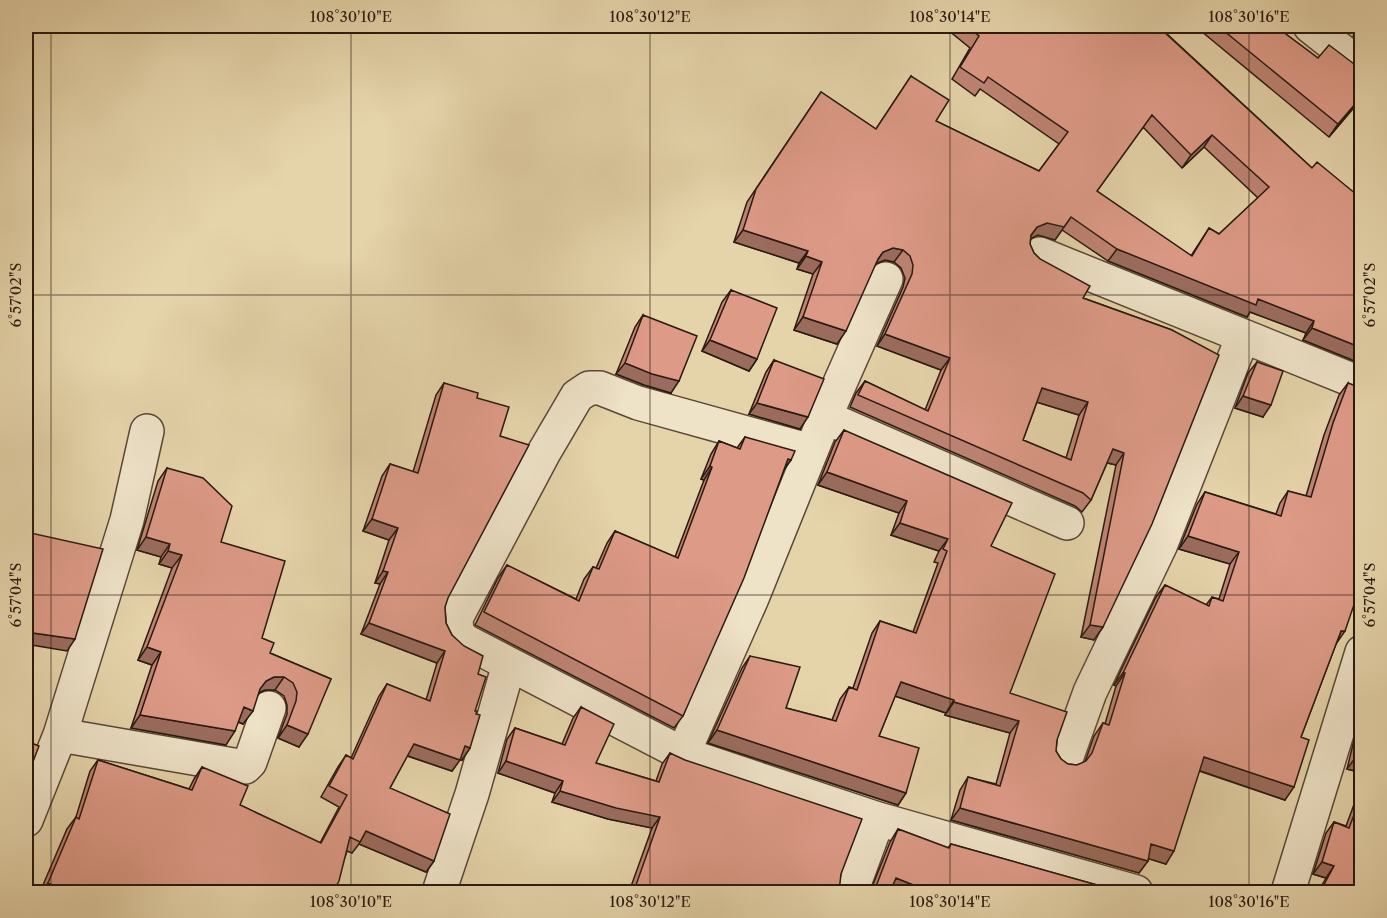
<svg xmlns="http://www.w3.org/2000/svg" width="1387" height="918" font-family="'Libre Caslon Text',serif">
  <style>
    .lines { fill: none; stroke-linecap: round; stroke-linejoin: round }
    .street-casing { stroke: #594837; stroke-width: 36 }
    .street { stroke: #eee2c7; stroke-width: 33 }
    .wall { fill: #be8474; stroke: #2a1a11; stroke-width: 1.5; fill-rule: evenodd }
    .shaded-wall { fill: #9b6c5e; stroke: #2a1a11; stroke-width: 1.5 }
    .building { fill: #dd9a87; stroke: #2a1a11; stroke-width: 1.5; fill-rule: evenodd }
    .ticks { fill: none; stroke: #2a1a11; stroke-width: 1.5; stroke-opacity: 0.45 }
    .neatline { fill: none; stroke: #2a1a11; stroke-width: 2 }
    .ticks-label { font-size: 15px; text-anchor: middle; fill: #2a1a11 }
  </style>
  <rect width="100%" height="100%" fill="#e5d3a9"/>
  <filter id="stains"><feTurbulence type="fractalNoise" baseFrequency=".00333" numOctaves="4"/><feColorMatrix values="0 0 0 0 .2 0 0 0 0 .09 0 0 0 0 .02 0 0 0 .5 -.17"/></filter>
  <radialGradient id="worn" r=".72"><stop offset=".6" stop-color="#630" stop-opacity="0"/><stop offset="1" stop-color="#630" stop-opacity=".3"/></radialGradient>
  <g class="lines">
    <g class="street-casing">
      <path id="street" d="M1310 26 1362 67
        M1040 254 1362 384
        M825 417 1067 523
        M811 451 638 403 600 388H589L577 396 543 454 456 618 457 633 465 641 683 754 878 819 1136 892
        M60 735 245 767 250 762 269 708
        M683 754 752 598 825 417 886 279
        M1066 759 1090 692 1161 544 1243 336
        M26 820 60 735 127 520 147 431
        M439 892 472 794 509 664
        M851 892 878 819
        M1288 892 1362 652"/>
    </g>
    <use href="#street" class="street"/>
  </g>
  <path class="wall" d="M943 26H1170L1165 32 1312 168 1362 199V364L1303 340 1306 333 1250 312 1247 317 1108 261 1062 230 1055 240 1038 235 1031 238 1030 244 1034 253 1040 259 1083 298 1172 330 1103 627 1094 640 1081 637 1116 465 1107 463 1091 500 1082 512 1075 506 850 407 856 393 865 381 925 410 941 370 877 346 903 287 905 278 901 268 894 262 885 260 875 264 837 344 794 330 813 274 797 269 799 263 734 242 747 202 821 92 876 129 911 76 936 121 1039 171 1059 144 980 89 975 96 952 79 970 48ZM1143 127 1182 168 1204 147 1258 198 1219 234 1209 228 1191 256 1097 191ZM1037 402 1079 415 1066 458 1023 440Z
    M1195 26H1275L1318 58 1362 70V98L1329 137Z
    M1361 26H1362V43L1353 36Z
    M731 290 757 359 749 371 702 351 722 302Z
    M643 315 671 393 644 385 616 374 635 327Z
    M774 360 800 429 749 414 766 372Z
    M1257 362 1263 417 1235 408 1248 373Z
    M444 383 477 398 445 607 446 623 452 635 478 674 475 711 470 748 462 760 460 759 452 771 407 756 390 788 434 861 426 872 359 844 352 853 347 851 334 890 345 892H40L67 829 76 817 90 771 98 760 189 789 194 779 202 767 240 805 320 843 339 807 321 797 338 767 346 755 351 758 379 696 387 684 426 700 437 663 361 634 380 584 375 583 389 540 363 531 382 476 390 464 413 472 436 395Z
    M1348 383 1356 544 1336 644 1301 737 1285 800 1199 771 1166 864 1148 858V861L1139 873 951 820 960 790 968 777 996 784 1010 733 945 715 946 713 895 696 879 736 906 793 898 805 708 743 742 668 750 656 786 708 832 720 840 699 849 687 853 688 872 633 880 621 913 632 938 563 934 562 939 551 891 535 899 513 818 485 835 442 844 430 991 546 1010 693 1057 740 1056 751 1061 759 1068 764 1077 765 1085 762 1094 736 1103 723 1105 724 1116 686 1114 685 1156 597 1165 585 1206 605 1212 597 1219 599 1230 564 1179 549 1197 504 1205 492 1276 514 1280 503 1288 491 1306 496 1324 435 1339 395Z
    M745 437 791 460 783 471 683 716 674 728 475 625 498 578 507 565 576 599 584 579 593 567 596 568 607 543 615 531 675 557 704 480 701 479 711 454 719 441 737 448Z
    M167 468 221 542 262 638 270 653 331 679 299 747 278 738 287 714V705L284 696 275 690H265L259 693 243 724 238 722 226 745 131 728 152 665 138 660 172 568 159 564 161 557 137 550 158 481Z
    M581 707 596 763 656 781 662 764 670 753 841 874 837 892H629L652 828 608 819 552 802 555 793 498 773 507 739 515 728 562 744 573 718Z
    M1362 730V773L1347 769 1354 740Z
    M1362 783V892H1318L1326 878 1313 874 1326 833 1334 822 1346 826Z
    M898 829 948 848 951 844 1122 892H870L890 842Z"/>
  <path class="shaded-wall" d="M1362 96V98L1329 137 1338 124Z
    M1212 135 1204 147 1182 168 1191 155Z
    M1071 217 1055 240 1038 235 1028 240 1037 227 1047 223Z
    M743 230 808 251 799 263 734 242Z
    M893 248 903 250 894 262 885 260 875 264 883 252Z
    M1117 249 1258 299 1314 321 1306 333 1250 312 1247 317 1108 261Z
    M806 256 822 262 813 274 797 269Z
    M803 317 846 331 837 344 794 330Z
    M1312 328 1362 348V364L1303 340Z
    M885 334 950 358 941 370 877 346Z
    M710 340 757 359 749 371 702 351Z
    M625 363 679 381 671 393 644 385 616 374Z
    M1042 388 1088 402 1079 415 1033 401Z
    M1243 396 1271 405 1263 417 1235 408Z
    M757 403 808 417 800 429 749 414Z
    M1113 449 1124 453 1116 465 1104 462Z
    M788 459 791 460 782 472Z
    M710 466 712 467 704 480 701 479Z
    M827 472 907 501 899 513 818 485Z
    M372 519 398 528 389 540 363 531Z
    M900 523 948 539 939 551 891 535Z
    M1188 536 1239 552 1230 564 1179 549Z
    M146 537 170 544 161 557 137 550Z
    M168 551 182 555 172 568 159 564Z
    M383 571 388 572 380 584 375 583Z
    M369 623 445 651 437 663 361 634Z
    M1090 625 1103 627 1094 640 1081 637Z
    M1341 631H1345L1336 644Z
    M26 632 75 639 67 651 26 644Z
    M147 647 161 652 152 665 138 660Z
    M1123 673H1125L1116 686 1114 685Z
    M274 677H284L275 690H265L256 694 266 681Z
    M901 682 954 700 946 713 892 695Z
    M954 702 1019 721 1010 733 945 715Z
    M244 707 253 711 243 724 234 720Z
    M140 715 235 731 226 745 131 728Z
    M287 725 308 734 299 747 278 738Z
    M717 730 906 793 898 805 708 743Z
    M414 744 460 760 452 771 405 755Z
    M465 746 470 748 462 760 457 758Z
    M1204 757 1294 787 1285 800 1195 769Z
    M1355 758 1362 759V773L1347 769Z
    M506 761 563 781 555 793 498 773Z
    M560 791 660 817 652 828 608 819 552 802Z
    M960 808 1148 861 1139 873 951 820Z
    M366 831 434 861 426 872 359 844Z
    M1151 844 1174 851 1166 864 1143 857Z
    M1322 862 1334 866 1326 878 1313 874Z
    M896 878 931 892H891L887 891Z
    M48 883 70 892H41Z
    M636 885 659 892H631Z
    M875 889 884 892H873Z"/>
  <path class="building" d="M967 26H1168L1163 31 1312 168 1317 162 1362 199V348L1312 328 1314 321 1258 299 1256 305 1117 249 1071 217 1064 227 1047 223 1037 227 1031 235 1030 244 1034 253 1040 259 1090 286 1083 298 1172 330 1219 355 1152 524 1103 627 1090 625 1124 453 1113 449 1091 500 1083 493 858 395 865 381 928 411 950 358 885 334 912 274 913 265 910 256 903 250 893 248 883 252 878 259 846 331 803 317 822 262 806 256 808 251 743 230 756 189 821 92 876 129 911 76 949 100 936 121 1039 171 1068 132 988 77 984 83 960 67 979 36ZM1152 115 1191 155 1212 135 1269 187 1219 234 1209 228 1192 256 1097 191ZM1042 388 1088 402 1071 460 1023 440Z
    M1218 26H1275L1318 58 1329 45 1362 70V96L1338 124Z
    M731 290 777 308 757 359 710 340Z
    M643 315 697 336 679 381 652 374 625 363Z
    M774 360 824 379 808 417 757 403Z
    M1257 362 1283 371 1271 405 1243 396Z
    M444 383 478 393 477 398 509 407 500 436 529 445 448 598 445 607 446 623 452 635 464 646 483 656 478 674 486 677 475 711H477L476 714 480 715 470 748 465 746 460 760 414 744 390 788 450 814 434 861 366 831 360 842 350 837 339 881 334 890 345 892H70L48 883 76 817 79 819 98 760 192 790 202 767 248 786 240 805 321 843 347 795 329 786 346 755 353 759 387 684 430 701 445 651 369 623 388 572 383 571 398 528 372 519 390 464 418 473Z
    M1348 383 1362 388V527L1356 544 1362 545V573L1354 596H1357L1345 631H1341L1301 737 1309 740 1294 787 1204 757 1174 851 1151 844 1148 861 960 808 968 777 1000 786 1019 721 954 702V700L901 682 879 736 919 748 906 793 717 730 750 656 800 667 786 708 836 721 849 687 857 690 880 621 916 633 947 551 943 549 948 539 900 523 907 501 827 472 844 430 1012 503 991 546 1055 574 1010 693 1067 712 1057 740 1056 751 1061 759 1068 764 1077 765 1086 761 1092 753 1103 723 1109 725 1125 673H1123L1165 585 1209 606 1212 597 1223 601 1239 552 1188 536 1205 492 1281 516 1288 491 1311 497 1333 423Z
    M745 437 795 451 791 460 788 459 744 578 683 716 484 612 507 565 579 601 593 567 599 569 615 531 678 558 712 467 710 466 719 441 740 449Z
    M167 468 203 478 232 506 221 542 285 561 262 638 274 643 270 653 331 679 308 734 287 725 296 701 297 692 293 683 284 677H274L266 681 260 689 253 711 244 707 235 731 140 715 161 652 147 647 182 555 168 551 170 544 146 537Z
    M26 528H27L26 532 103 549 75 639 26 632Z
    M581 707 614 724 596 763 659 782 670 753 685 760 862 819 841 874 840 883 837 892H659L636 885 660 817 616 808 560 791 563 781 506 761 515 728 565 745Z
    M1362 733V759L1355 758Z
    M26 741 39 746 26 780Z
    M1362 794V892H1320L1334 866 1322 862 1334 822 1349 828Z
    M898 829 949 848 951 844 1122 892H931L896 878 890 892H884L875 889Z
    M519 888 529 892H517Z"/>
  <path class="ticks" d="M51 26V892M351 26V892M650 26V892M950 26V892M1249 26V892M26 295H1362M26 595H1362"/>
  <rect width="1387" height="918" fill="none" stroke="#e5d3a9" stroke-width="66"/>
  <rect x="33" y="33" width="1321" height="852" class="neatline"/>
  <g class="ticks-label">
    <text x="351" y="22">108°30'10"E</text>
    <text x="650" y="22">108°30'12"E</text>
    <text x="950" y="22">108°30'14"E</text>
    <text x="1249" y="22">108°30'16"E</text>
    <text transform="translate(16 295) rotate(-90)" y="5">6°57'02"S</text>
    <text transform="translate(1370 295) rotate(-90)" y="5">6°57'02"S</text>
    <text transform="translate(16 595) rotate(-90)" y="5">6°57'04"S</text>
    <text transform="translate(1370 595) rotate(-90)" y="5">6°57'04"S</text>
    <text x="351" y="907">108°30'10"E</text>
    <text x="650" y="907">108°30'12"E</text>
    <text x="950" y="907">108°30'14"E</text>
    <text x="1249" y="907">108°30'16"E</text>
  </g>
  <rect width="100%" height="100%" filter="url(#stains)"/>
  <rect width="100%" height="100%" fill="url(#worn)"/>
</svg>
